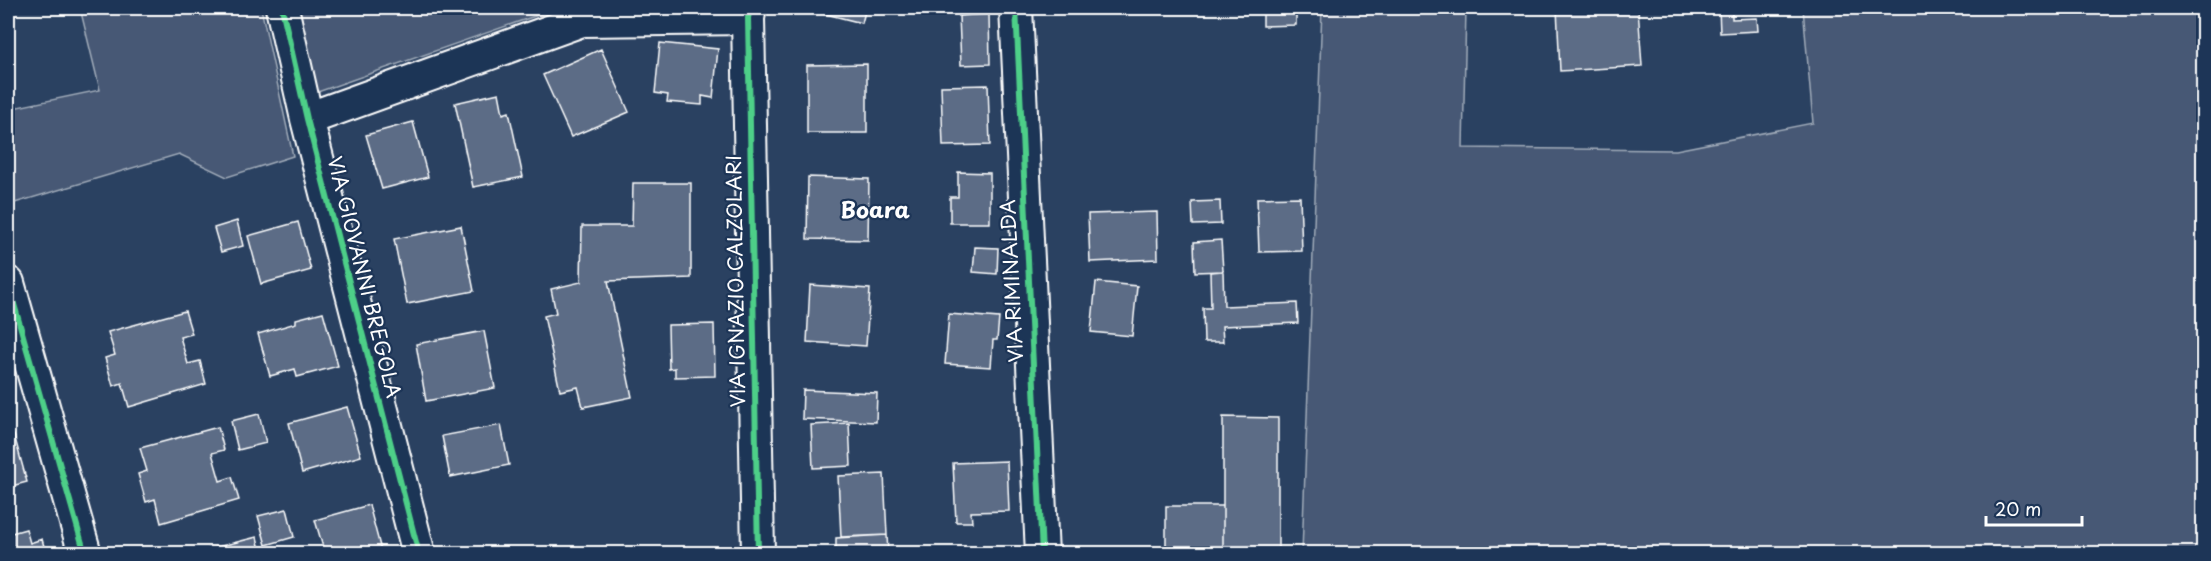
<svg xmlns="http://www.w3.org/2000/svg" width="2211" height="561" font-family="'Playpen Sans',sans-serif">
  <style>
    .green { fill: #465975; stroke: #a2acba; stroke-width: 1.5 }
    .building { fill: #5b6c86; stroke: #fff; stroke-width: 1.5 }
    .lines { fill: none; stroke-linecap: round; stroke-linejoin: round }
    .street-casing { stroke: #fff; stroke-width: 36 }
    .street { stroke: #1d3557; stroke-width: 32 }
    .cycleway-casing { stroke: #1d3557; stroke-width: 10 }
    .cycleway { stroke: #4dcf88; stroke-width: 6 }
    .labels { text-anchor: middle; stroke-width: 4.5; stroke-linejoin: round; paint-order: stroke }
    .street-label { font-size: 20px; fill: #fff; stroke: #1d3557 }
    .quarter-label { font-size: 22px; font-weight: bold; fill: #fff; stroke: #1d3557 }
  </style>
  <rect width="100%" height="100%" fill="#2a4161"/>
  <filter id="ink" filterUnits="userSpaceOnUse"><feTurbulence type="fractalNoise" baseFrequency=".0167" numOctaves="2"/><feDisplacementMap in="SourceGraphic" scale="12" xChannelSelector="R" yChannelSelector="G"/><feConvolveMatrix kernelMatrix="1 2 1 2 8 2 1 2 1" color-interpolation-filters="sRGB"/></filter>
  <g filter="url(#ink)">
    <path class="green" d="M80 8H261L293 156 227 177 179 154 8 205V109L100 90Z
      M299 8H551L552 10 312 94Z
      M1322 8H1466L1463 148 1676 150 1813 123 1803 8H2203V553H1302Z"/>
    <path class="building" d="M802 8H866L862 23Z
      M1263 8H1296V25L1263 26Z
      M1557 8H1638L1642 66 1560 71Z
      M1719 8H1732V19L1757 18 1758 31 1720 33Z
      M989 14 990 64 961 65 959 16Z
      M660 43 718 49 713 98 702 96V105L667 102 668 95 655 93Z
      M601 49 629 112 571 137 543 75Z
      M867 64V133H807V65Z
      M988 85 990 145 943 146 941 86Z
      M499 93 503 114 509 112 523 177 473 187 455 103Z
      M413 122 428 177 382 189 366 135Z
      M958 172 990 173V223H950V197H958Z
      M808 177 869 179 868 240 807 239Z
      M633 183H691V278L608 281 632 397 583 407 578 387 560 391 544 316 556 313 551 289 581 282 582 226H632Z
      M1300 197 1302 251 1259 252 1257 198Z
      M1220 201 1221 224 1193 225 1192 202Z
      M1157 212 1158 259 1090 262 1088 214Z
      M237 221 243 246 221 252 214 228Z
      M298 222 311 270 261 284 248 236Z
      M461 226 474 291 407 304 394 239Z
      M1221 240 1223 271 1195 272 1194 242Z
      M975 247 998 248 997 274 973 272Z
      M1223 271 1224 306 1297 303 1298 323 1222 326 1223 342H1204L1203 308H1211L1210 272Z
      M1096 282 1137 286 1132 336 1091 332Z
      M810 285 870 289 866 346 807 342Z
      M185 311 192 334 180 337 188 364 200 361 206 384 129 407 122 383 113 386 105 358 115 355 108 332Z
      M323 312 338 366 297 377 295 369 270 376 258 334 296 323V319Z
      M949 314 999 318 997 340H993L991 367 945 364Z
      M714 324 715 376 675 377V368L669 369 668 325Z
      M484 331 495 388 426 401 416 344Z
      M803 390 877 393 876 422 802 419Z
      M347 407 361 456 302 473 289 423Z
      M259 414 266 443 238 450 231 421Z
      M1223 417 1278 418V554H1223Z
      M849 423 851 466 813 468 811 425Z
      M501 425 509 465 450 477 442 436Z
      M218 427 224 450 212 453 220 481 232 477 239 500 161 523 155 499 146 502 138 474 147 471 140 448Z
      M14 435 27 482 8 487V436Z
      M1007 461 1009 511 971 512 972 522H956L953 463Z
      M884 474 887 535 841 537 838 476Z
      M369 505 382 554H325L315 520Z
      M1166 506H1223V554H1166Z
      M287 509 294 537 266 545 258 516Z
      M26 529 30 543 42 539 46 554H8V534Z
      M887 535 888 554H836V538Z
      M257 537 261 554H190Z
      M1006 550V554H965V552Z"/>
    <g class="lines">
      <g class="street-casing">
        <path id="street" d="M282 8 307 119 419 554
          M750 8 748 18 758 554
          M1016 8 1042 554
          M307 119 582 20 748 18
          M8 283 85 554"/>
      </g>
      <use href="#street" class="street"/>
      <g class="cycleway-casing">
        <path id="cycleway" d="M282 8 307 119 419 554
          M750 8 748 18 758 554
          M1016 8 1042 554
          M8 283 85 554"/>
      </g>
      <use href="#cycleway" class="cycleway"/>
    </g>
  </g>
  <g class="labels">
    <g class="street-label">
      <text transform="translate(364 277) rotate(76)" y="7">VIA GIOVANNI BREGOLA</text>
      <text transform="translate(736 281) rotate(-91)" y="7">VIA IGNAZIO CALZOLARI</text>
      <text transform="translate(1012 281) rotate(-93)" y="7">VIA RIMINALDA</text>
    </g>
    <g class="quarter-label">
      <text x="875" y="218">Boara</text>
    </g>
  </g>
  <rect width="2211" height="561" fill="none" stroke="#1d3557" stroke-width="30"/>
  <rect x="15" y="15" width="2181" height="531" fill="none" stroke="#fff" stroke-width="2" filter="url(#ink)"/>
  <path d="M1986 516v9h96v-9" fill="none" stroke="#ffffff" stroke-width="3"/>
  <text x="1995" y="516" font-size="18" fill="#ffffff" stroke="#1d3557" stroke-width="4.5" paint-order="stroke">20 m</text>
</svg>
